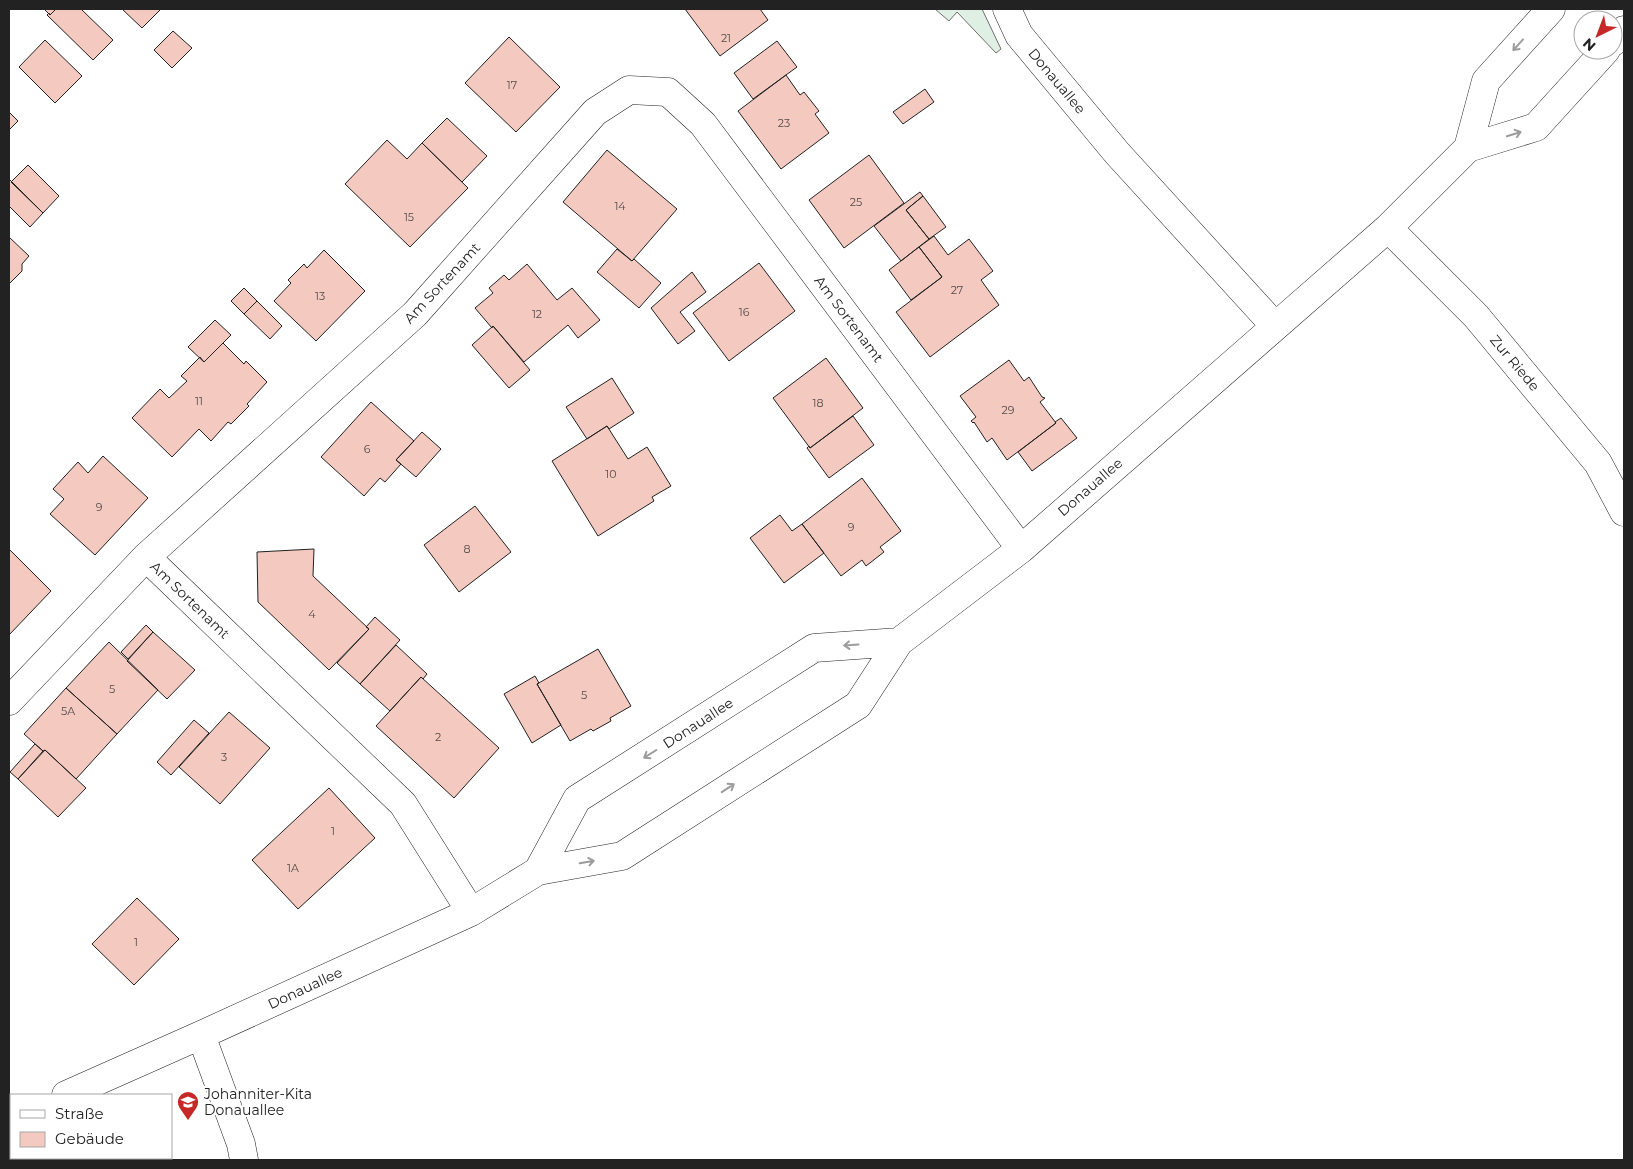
<svg xmlns="http://www.w3.org/2000/svg" width="1633" height="1169" font-family="Montserrat,sans-serif">
  <style>
    .green { fill: #e0efe3; stroke: #6f6f6f }
    .building { fill: #f3c9c0; stroke: #222 }
    .lines { fill: none; stroke-linecap: round; stroke-linejoin: round }
    .minor-casing { stroke: #222; stroke-width: 29 }
    .minor { stroke: #fff; stroke-width: 28 }
    .oneway { stroke: #9c9c9c }
    .labels { text-anchor: middle; stroke-width: 4; stroke-linejoin: round; paint-order: stroke }
    .number-label { font-size: 11px; fill: #564c4a }
    .street-label { font-size: 14px; fill: #222; stroke: #fff }
    .poi-label { font-size: 14px; fill: #222; stroke: #fff; text-anchor: start }
  </style>
  <rect width="100%" height="100%" fill="#fff"/>
  <path class="green" d="M935 9H982L1001 49 996 53 957 12 949 21Z"/>
  <path class="building" d="M44 9H56L50 15Z
    M56 9H81L113 40 93 60 47 15 49 13 50 15Z
    M122 9H161L142 28Z
    M685 9H760L768 20 720 56Z
    M173 31 192 48 172 68 154 50Z
    M509 37 560 87 516 132 465 83Z
    M45 40 82 76 55 103 19 67Z
    M777 41 797 67 753 99 734 73Z
    M786 75 800 95 804 92 819 111 815 114 829 133 781 169 738 111Z
    M925 89 934 102 903 124 893 112Z
    M9 112 18 121 9 130Z
    M447 118 487 156 462 182 422 143Z
    M387 140 407 159 422 143 468 188 410 247 345 184Z
    M607 150 677 209 632 261 563 202Z
    M869 155 904 203 844 248 809 200Z
    M28 165 59 196 43 213 11 182Z
    M10 180 43 213 30 227 9 206V182Z
    M920 192 923 196 906 210 929 239 901 261 874 226Z
    M923 196 946 227 929 239 906 210Z
    M934 236 948 255 969 239 993 271 981 280 999 305 930 357 896 312 942 277 919 247Z
    M9 237 29 256 22 264V271L9 284Z
    M919 247 942 277 911 300 889 270Z
    M617 249 632 261 634 259 661 283 639 308 597 272Z
    M324 250 365 291 316 341 274 301 291 283 288 280 304 264 307 268Z
    M759 263 795 311 729 361 693 313Z
    M527 264 557 300 572 288 600 320 578 338 568 325 524 362 493 326 492 328 475 308 493 293 489 288 504 275 509 280Z
    M692 272 706 292 680 312 695 331 678 344 651 308Z
    M244 288 257 301 244 314 231 301Z
    M257 301 282 326 270 339 244 314Z
    M215 320 231 335 204 362 188 347Z
    M493 326 530 370 509 388 472 345Z
    M223 343 244 364 246 361 267 382 247 404 249 406 231 424 228 422 211 441 199 429 172 457 132 418 160 389 169 398 187 381 181 376 200 357 204 362Z
    M826 358 863 408 810 448 773 398Z
    M1009 360 1024 381 1029 377 1042 397 1045 398 1040 402 1056 423 1007 460 992 438 987 442 974 422 973 423 971 421 976 417 960 396Z
    M612 378 634 413 609 429 607 426 587 439 566 407Z
    M371 402 414 441 396 460 401 464 385 482 380 478 364 496 321 457Z
    M853 416 874 445 829 478 807 448 809 446 810 448Z
    M1061 418 1077 438 1032 471 1018 452 1056 423 1055 422Z
    M607 426 628 459 647 447 671 486 652 497 654 501 598 536 552 461Z
    M422 432 441 449 416 477 396 460Z
    M103 456 148 498 95 555 50 514 64 499 53 489 78 462 88 473Z
    M862 478 901 531 880 547 884 552 866 566 862 560 841 576 802 524Z
    M475 506 511 552 459 592 424 545Z
    M780 515 792 531 802 524 824 553 784 583 750 538Z
    M9 549 51 591 9 635Z
    M314 549 313 576 369 629 329 670 258 602 257 552Z
    M375 617 400 640 360 684 337 663 369 629 366 627Z
    M146 625 153 632 128 659 121 652Z
    M153 632 195 670 167 699 127 661Z
    M109 642 158 690 117 734 66 688Z
    M396 645 427 674 423 679 421 677 390 711 360 684Z
    M598 649 631 706 610 718 611 721 593 731 591 729 570 741 537 684Z
    M535 676 539 683 537 684 561 725 532 743 504 694Z
    M421 677 499 748 454 798 376 726Z
    M66 688 117 734 76 779 45 750 43 751 24 734Z
    M229 712 270 748 220 804 179 767Z
    M194 720 209 733 171 775 157 762Z
    M35 744 43 751 18 779 10 772Z
    M45 750 86 788 58 817 18 779Z
    M329 788 375 838 298 909 252 860Z
    M137 898 179 939 134 985 92 944Z"/>
  <g class="lines">
    <g class="minor-casing">
      <path id="minor" d="M1007 9 1019 35 1117 153 1275 326
        M1613 42 1624 30
        M1468 148 1486 81 1551 9
        M1388 228 1476 316 1598 463 1624 512
        M9 701 146 557
        M538 871 577 799 814 648 899 642
        M471 912 403 804 146 557 415 314 595 112 629 90 668 92 703 124 1021 549
        M201 1035 241 1144 244 1160
        M66 1095 201 1035 471 912 538 871 622 856 858 705 899 642 1021 549 1388 228 1468 148 1536 127 1606 50
        M9 1120 11 1119"/>
    </g>
    <use href="#minor" class="minor"/>
  </g>
  <defs><path id="oneway-shaft" d="M-6 0H5M1.5-3L5.5 0L1.5 3" fill="none" stroke-width="1.6" stroke-linecap="round" stroke-linejoin="round" transform="scale(1.25)"/></defs>
  <g class="oneway">
    <use href="#oneway-shaft" transform="translate(1518 45) rotate(132)"/>
    <use href="#oneway-shaft" transform="translate(1514 134) rotate(-17)"/>
    <use href="#oneway-shaft" transform="translate(851 645) rotate(176)"/>
    <use href="#oneway-shaft" transform="translate(650 754) rotate(148)"/>
    <use href="#oneway-shaft" transform="translate(728 788) rotate(-33)"/>
    <use href="#oneway-shaft" transform="translate(587 862) rotate(-10)"/>
  </g>
  <defs>
    <g id="school-pin" transform="scale(1.125)"><path d="M0 17L-7.5 6A9.5 9.5 0 1 1 7.5 6Z" fill="#c62828" stroke="#fff"/><path d="M0-5L7-2L0 1L-7-2ZM-4 1L0 2.5L4 1V4Q0 6-4 4Z" fill="#fff"/></g>
  </defs>
  <g fill-rule="evenodd">
    <use href="#school-pin" x="188" y="1102"/>
  </g>
  <g class="labels">
    <g class="number-label">
      <text x="726" y="42">21</text>
      <text x="512" y="89">17</text>
      <text x="784" y="127">23</text>
      <text x="856" y="206">25</text>
      <text x="620" y="210">14</text>
      <text x="409" y="221">15</text>
      <text x="957" y="294">27</text>
      <text x="320" y="300">13</text>
      <text x="744" y="316">16</text>
      <text x="537" y="318">12</text>
      <text x="199" y="405">11</text>
      <text x="818" y="407">18</text>
      <text x="1008" y="414">29</text>
      <text x="367" y="453">6</text>
      <text x="611" y="478">10</text>
      <text x="99" y="511">9</text>
      <text x="851" y="531">9</text>
      <text x="467" y="553">8</text>
      <text x="312" y="618">4</text>
      <text x="112" y="693">5</text>
      <text x="584" y="699">5</text>
      <text x="68" y="715">5A</text>
      <text x="438" y="741">2</text>
      <text x="224" y="761">3</text>
      <text x="333" y="835">1</text>
      <text x="293" y="872">1A</text>
      <text x="136" y="946">1</text>
    </g>
    <g class="street-label">
      <text transform="translate(1057 81) rotate(50)" y="5">Donauallee</text>
      <text transform="translate(442 283) rotate(-47)" y="5">Am Sortenamt</text>
      <text transform="translate(849 319) rotate(53)" y="5">Am Sortenamt</text>
      <text transform="translate(1515 363) rotate(50)" y="5">Zur Riede</text>
      <text transform="translate(1090 487) rotate(-41)" y="5">Donauallee</text>
      <text transform="translate(190 600) rotate(44)" y="5">Am Sortenamt</text>
      <text transform="translate(698 723) rotate(-33)" y="5">Donauallee</text>
      <text transform="translate(305 988) rotate(-25)" y="5">Donauallee</text>
    </g>
    <g class="poi-label">
      <text x="204" y="1099">Johanniter-Kita<tspan x="204" dy="16">Donauallee</tspan></text>
    </g>
  </g>
  <rect width="1633" height="1169" fill="none" stroke="#222222" stroke-width="20"/>
  <rect x="10" y="1094" width="162" height="65" fill="#ffffff" stroke="#a7a7a7"/>
  <rect x="20" y="1110" width="25" height="8" fill="#ffffff" stroke="#a7a7a7"/>
  <text x="55" y="1119" font-size="15" fill="#222222">Straße</text>
  <rect x="20" y="1132" width="25" height="15" fill="#f3c9c0" stroke="#a7a7a7"/>
  <text x="55" y="1144" font-size="15" fill="#222222">Gebäude</text>
  <g transform="translate(1598 35) rotate(222)"><circle r="24" fill="#ffffff" stroke="#a7a7a7"/>
  <path d="M0-4L9 19L0 12L-9 19Z" fill="#c62828"/>
  <text y="-8" font-size="14" font-weight="bold" text-anchor="middle" fill="#222222">N</text>
  </g>
</svg>
